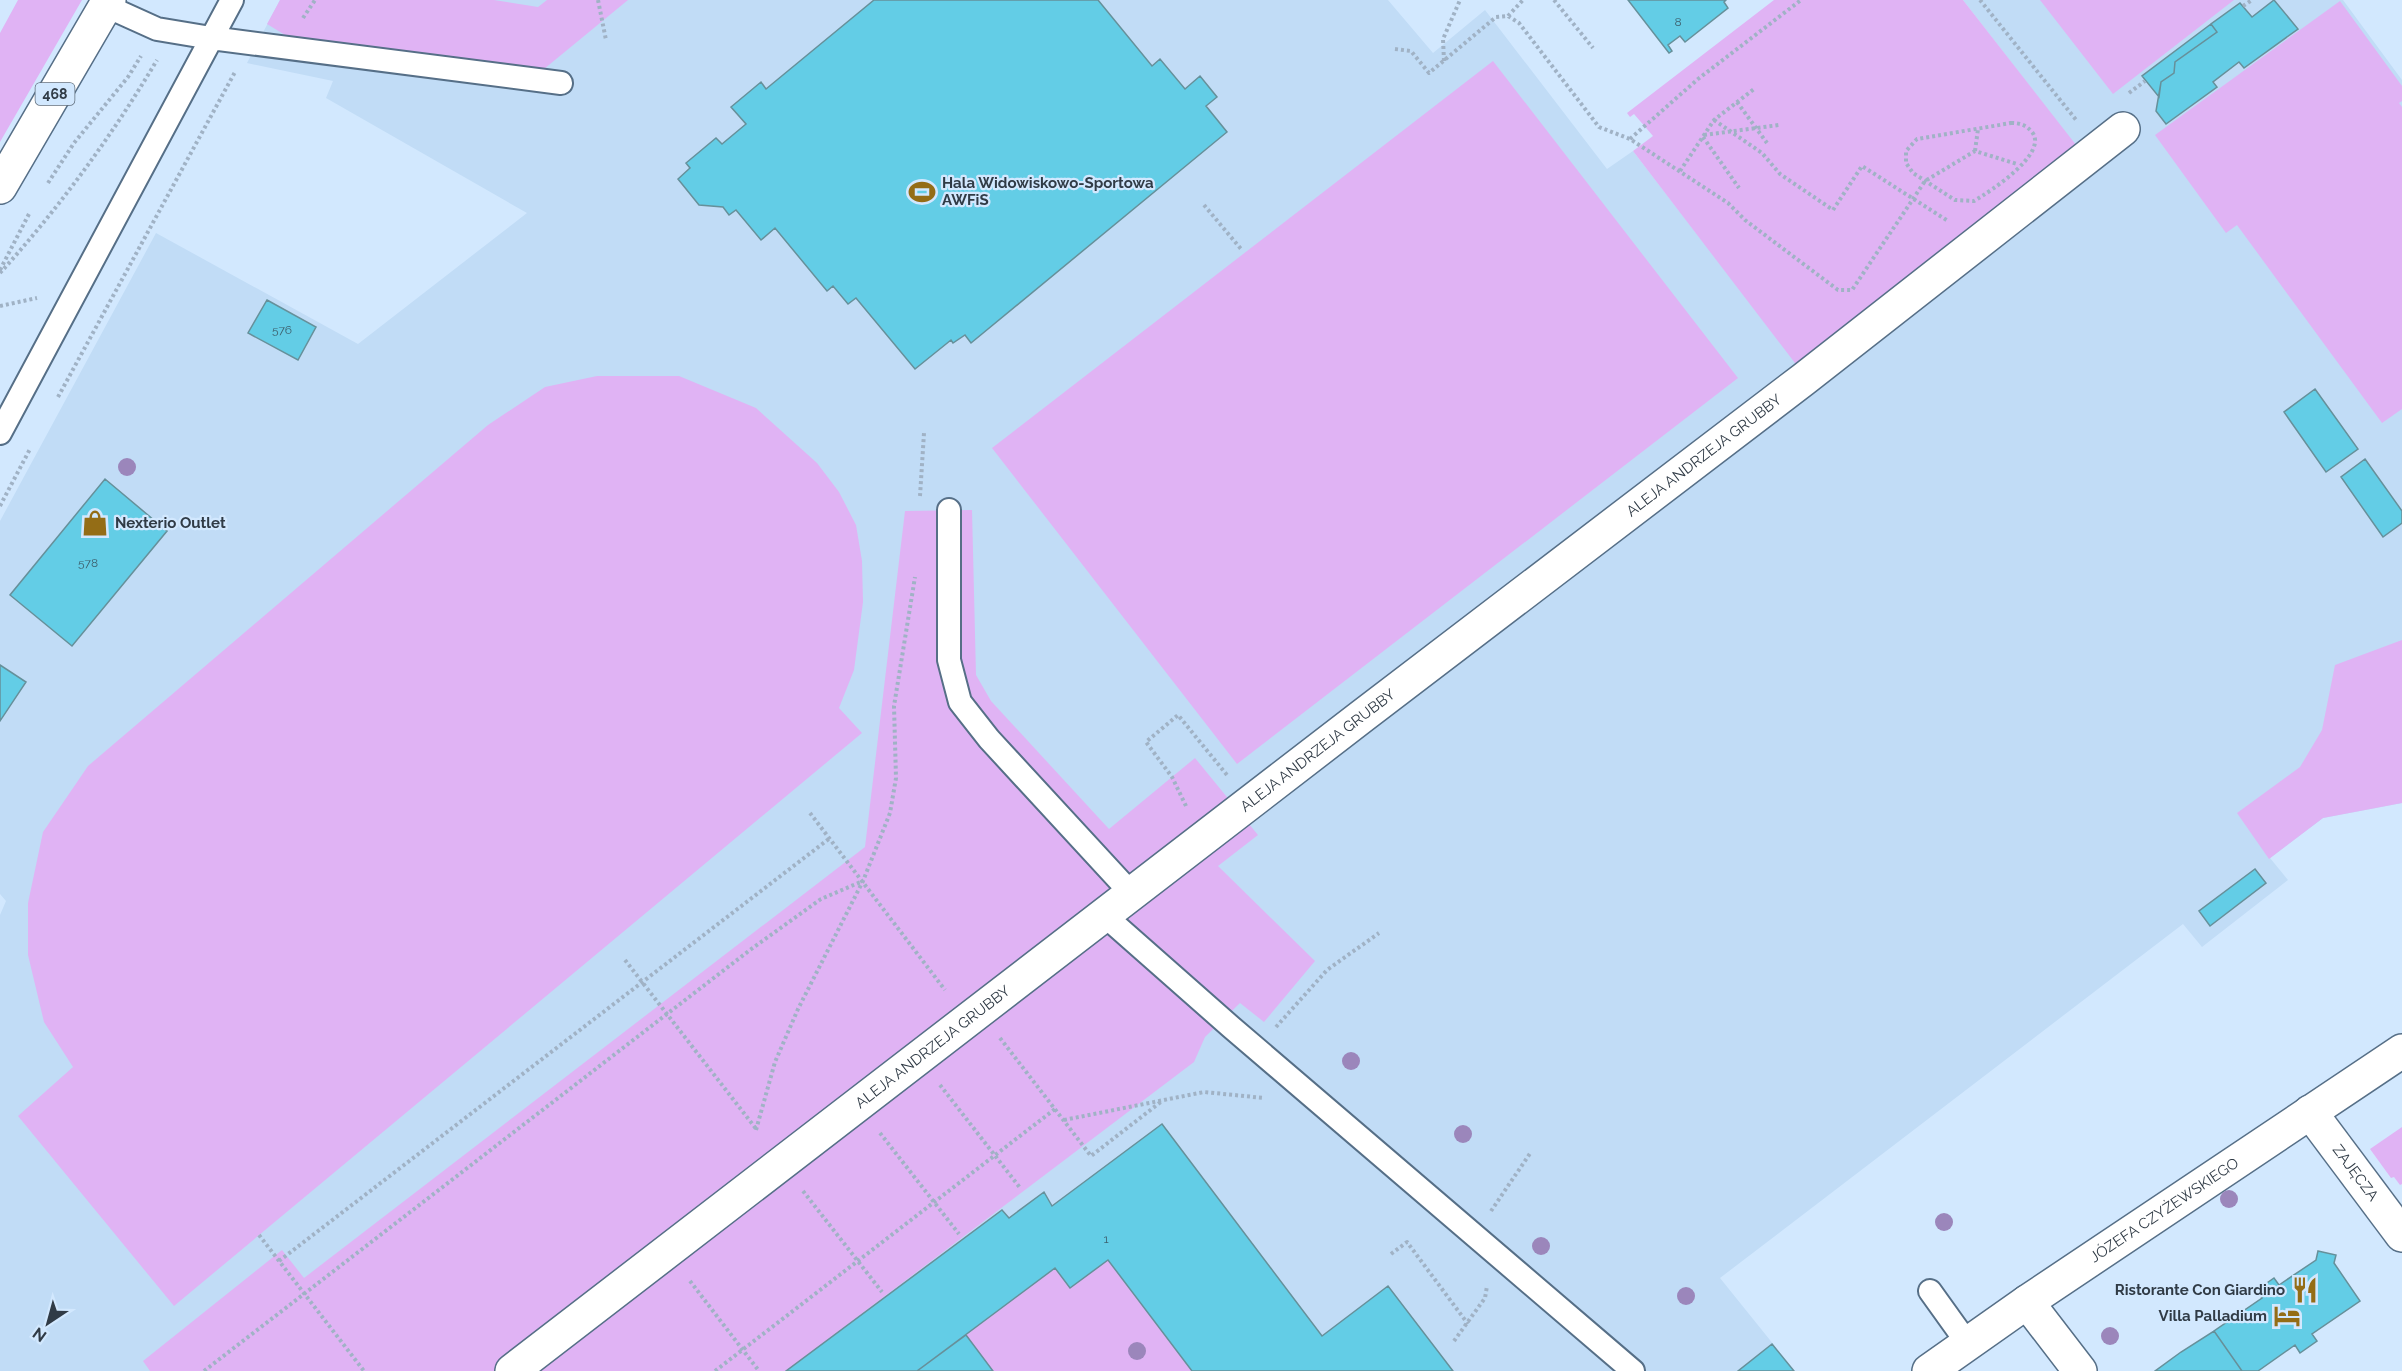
<svg xmlns="http://www.w3.org/2000/svg" width="2402" height="1371" font-family="Raleway,sans-serif">
  <style>
    .built { fill: #c1dcf6 }
    .green { fill: #e0b3f4 }
    .building { fill: #63cde6; stroke: #66909a; stroke-width: 1.5 }
    .lines { fill: none; stroke-linecap: round; stroke-linejoin: round }
    .lane-casing { stroke: #566f87; stroke-width: 26 }
    .street-casing { stroke: #566f87; stroke-width: 36 }
    .secondary-casing { stroke: #566f87; stroke-width: 36 }
    .primary-casing { stroke: #566f87; stroke-width: 36 }
    .path { stroke: #a0b2c5; stroke-width: 4; stroke-dasharray: 3 3; stroke-linecap: butt }
    .lane { stroke: #fff; stroke-width: 22 }
    .street { stroke: #fff; stroke-width: 33 }
    .secondary { stroke: #fff; stroke-width: 33 }
    .primary { stroke: #fff; stroke-width: 33 }
    .tree { fill: #9b86bb }
    .labels { text-anchor: middle; stroke-width: 4.5; stroke-linejoin: round; paint-order: stroke }
    .number-label { font-size: 12px; fill: #3d606e }
    .shield { fill: #d2e8fe; stroke: #616f7d; stroke-width: 1.5 }
    .shield-label { font-size: 14px; font-weight: bold; fill: #303b46 }
    .poi-label { font-size: 15px; font-weight: bold; fill: #303b46; stroke: #d2e8fe; text-anchor: start }
    .street-label { font-size: 15px; fill: #303b46; stroke: #d2e8fe }
  </style>
  <rect width="100%" height="100%" fill="#d2e8fe"/>
  <path class="built" d="M280 0H1388L1433 53 1485 10 1607 169 1633 151 1703 242 2079 150 1963 0H2343L2402 80V803L2323 818 2270 858 2288 880 2202 947 2183 924 1720 1278 1795 1371H0V915L6 901 0 894V521L156 233 358 344 527 213 326 98 333 81 247 63Z"/>
  <path class="green" d="M18 0H82L0 142V33Z
    M280 0H494L538 7 547 0H628L544 69 285 35 267 24Z
    M1774 0H1963L2080 150 1798 367 1633 151 1653 136 1634 114 1630 117 1627 113Z
    M2040 0H2234L2113 94Z
    M2340 1 2402 86V101L2399 103 2402 107V409L2382 423 2237 225 2226 233 2155 135Z
    M1493 61 1738 378 1237 764 992 448Z
    M597 376H679L756 408 817 463 839 492 856 525 862 561 863 602 854 670 839 708 862 733 174 1306 18 1116 73 1067 44 1022 28 955V903L43 832 88 766 488 425 545 387Z
    M972 510 976 675 991 701 1109 829 1195 758 1258 835 1218 866 1315 961 1264 1022 1240 1003 1205 1037 1194 1062 786 1371H150L143 1361 282 1250 304 1278 865 847 905 511Z
    M2402 640V803L2323 818 2269 859 2237 813 2300 767 2322 730 2335 665Z
    M2402 1127V1184L2400 1185 2394 1177 2391 1178 2370 1149Z
    M1108 1260 1192 1371H993L966 1335 1055 1268 1070 1288Z"/>
  <path class="building" d="M874 0H1098L1152 66 1160 59 1185 89 1200 76 1217 97 1206 106 1227 132 971 343 965 335 953 343 951 340 915 369 856 298 848 304 833 286 827 291 775 228 761 240 736 210 729 215 723 207 699 205 678 179 690 168 686 163 716 138 722 144 746 124 731 107 761 82 766 89Z
    M1628 0H1726L1724 2 1728 8 1685 42 1680 36 1668 45 1672 51 1669 53Z
    M2274 0 2298 29 2244 68 2239 62 2213 82 2217 87 2166 124 2156 111 2161 82 2174 73 2175 62 2217 32 2211 24 2240 3 2252 17Z
    M2211 24 2217 32 2175 62 2174 73 2161 82 2159 97 2142 76Z
    M267 300 316 327 298 360 248 333Z
    M2315 389 2358 449 2326 472 2284 412Z
    M2365 459 2402 511V523L2383 537 2341 477Z
    M105 479 167 531 72 646 10 595Z
    M0 665 26 682 0 721Z
    M2255 869 2266 883 2210 926 2199 911Z
    M1162 1124 1322 1336 1388 1286 1453 1371H1192L1108 1260 1070 1288 1055 1268 917 1371H786L1002 1210 1009 1218 1044 1192 1052 1206Z
    M2318 1251 2336 1255 2334 1263 2360 1301 2312 1334 2317 1341 2300 1353 2295 1345 2258 1371H2242L2214 1331 2262 1298 2257 1290 2274 1278 2279 1285 2316 1260Z
    M2214 1331 2242 1371H2155L2181 1352Z
    M966 1335 993 1371H917Z
    M1772 1344 1794 1371H1738Z"/>
  <g class="lines">
    <g class="lane-casing">
      <path id="lane" d="M106 6 157 29 211 38 561 83
        M0 433 232 0
        M949 510V660L960 702 989 739 1131 893
        M1104 915 1231 1027 1633 1371
        M1930 1291 1968 1344"/>
    </g>
    <g class="street-casing">
      <g id="street">
        <path id="s1" d="M2310 1112 2402 1235"/>
        <path d="M2027 1302 2080 1371"/>
        <path id="s2" d="M512 1371 1361 717 1804 379 2123 129"/>
      </g>
    </g>
    <g class="secondary-casing">
      <g id="secondary">
        <path id="s3" d="M1929 1371 2027 1302 2402 1051"/>
      </g>
    </g>
    <g class="primary-casing">
      <path id="primary" d="M0 187 109 0"/>
    </g>
    <path class="path" d="M598 0 606 40
      M1554 0 1593 48
      M1980 0 2077 121
      M2243 6 2252 0
      M1508 16 1523 0
      M303 18 315 0
      M1395 49 1411 51 1429 73 1496 17 1508 16 1519 23 1599 127 1630 139 1728 203 1745 220 1838 290H1852L1925 181 1975 151 2017 164
      M1444 61 1443 39 1460 0
      M2129 93 2145 81
      M1737 102 1767 143
      M1714 120 1762 153 1780 174 1833 210 1862 166 1948 221
      M2011 123C2020 123 2026 125 2032 132 2049 153 1991 191 1974 201L1955 200 1913 173 1906 163V151L1917 139Z
      M1704 135 1779 125
      M1703 137 1739 188
      M1630 139 1698 79 1801 0
      M1975 151 1978 129
      M1680 171 1714 120 1754 89
      M48 183 74 143 128 77 141 56
      M1204 205 1241 249
      M0 270 30 212
      M0 273C59 208 112 136 157 60
      M0 306 37 298
      M58 397 235 72
      M920 496 924 433
      M0 506 30 449
      M1186 806 1172 777 1146 742 1178 715 1227 775
      M810 813 945 990
      M625 960 757 1130
      M1276 1027 1327 970 1379 933
      M1000 1038 1091 1156 1162 1101
      M940 1085 1021 1189
      M1064 1120 1204 1092 1264 1098
      M756 1130 775 1062 798 1009 863 881 890 813 896 778 894 706 915 577
      M880 1133 959 1234
      M803 1191 882 1292
      M1491 1211 1531 1152
      M259 1235 364 1371
      M1391 1254 1407 1242 1468 1324
      M279 1261 830 838
      M690 1281 759 1371
      M1454 1341 1485 1298 1487 1286
      M204 1371 750 950 821 899 863 881
      M715 1371 1055 1109"/>
    <use href="#lane" class="lane"/>
    <use href="#street" class="street"/>
    <use href="#secondary" class="secondary"/>
    <use href="#primary" class="primary"/>
  </g>
  <g class="tree">
    <circle cx="127" cy="467" r="9"/>
    <circle cx="1351" cy="1061" r="9"/>
    <circle cx="1463" cy="1134" r="9"/>
    <circle cx="2229" cy="1199" r="9"/>
    <circle cx="1944" cy="1222" r="9"/>
    <circle cx="1541" cy="1246" r="9"/>
    <circle cx="1686" cy="1296" r="9"/>
    <circle cx="2110" cy="1336" r="9"/>
    <circle cx="1137" cy="1351" r="9"/>
  </g>
  <defs>
    <g id="stadium-bare" transform="scale(2.07)"><path d="M0-5a6.5 5 0 1 0 0 10a6.5 5 0 1 0 0-10ZM-3.5-1.8h7v3.6h-7Z" fill="#946d16" stroke="#d2e8fe" stroke-width="2.5" paint-order="stroke"/></g>
    <g id="shop-bare" transform="scale(2.07)"><path d="M-5-2.5h2.3a2.7 3.5 0 0 1 5.4 0H5L5.5 6h-11ZM-1.5-2.5h3a1.5 2.3 0 0 0-3 0Z" fill="#946d16" stroke="#d2e8fe" stroke-width="2.5" paint-order="stroke"/></g>
    <g id="restaurant-bare" transform="scale(2.07)"><path d="M-5-6h1v4h1v-4h1v4h1v-4h1v5L-1.5 .5V6h-2V.5L-5-1ZM5-6V6H3V1.5H1.5Q1.5-4 5-6Z" fill="#946d16" stroke="#d2e8fe" stroke-width="2.5" paint-order="stroke"/></g>
    <g id="hotel-bare" transform="scale(2.07)"><path d="M-6-4.5h1.5V1H6V5H4.5V3h-9V5H-6ZM-4 0a1.8 1.8 0 1 1 3.6 0ZM.5 0V-2.5h3Q6-2.5 6 0Z" fill="#946d16" stroke="#d2e8fe" stroke-width="2.5" paint-order="stroke"/></g>
  </defs>
  <g fill-rule="evenodd">
    <use href="#stadium-bare" x="922" y="192"/>
    <use href="#shop-bare" x="95" y="523"/>
    <use href="#restaurant-bare" x="2305" y="1290"/>
    <use href="#hotel-bare" x="2287" y="1316"/>
  </g>
  <g class="labels">
    <g class="number-label">
      <text x="1678" y="26">8</text>
      <text x="282" y="334">576</text>
      <text x="88" y="567">578</text>
      <text x="1106" y="1243">1</text>
    </g>
    <rect class="shield" x="35.5" y="83" width="39" height="22" rx="4.5"/>
    <g class="shield-label">
      <text x="55" y="99">468</text>
    </g>
    <g class="poi-label">
      <text x="942" y="188">Hala Widowiskowo-Sportowa<tspan x="942" dy="17">AWFiS</tspan></text>
      <text x="115" y="528">Nexterio Outlet</text>
      <text x="2285" y="1295" text-anchor="end">Ristorante Con Giardino</text>
      <text x="2267" y="1321" text-anchor="end">Villa Palladium</text>
    </g>
    <g class="street-label">
      <text dy="5" stroke="none"><textPath href="#s2" startOffset="1503">ALEJA ANDRZEJA GRUBBY</textPath></text>
      <text dy="5" stroke="none"><textPath href="#s2" startOffset="1017">ALEJA ANDRZEJA GRUBBY</textPath></text>
      <text dy="5" stroke="none"><textPath href="#s2" startOffset="531">ALEJA ANDRZEJA GRUBBY</textPath></text>
      <text dy="5" stroke="none"><textPath href="#s1" startOffset="76">ZAJĘCZA</textPath></text>
      <text dy="5" stroke="none"><textPath href="#s3" startOffset="285">JÓZEFA CZYŻEWSKIEGO</textPath></text>
    </g>
  </g>
  <g transform="translate(48 1323) rotate(216)" stroke="#d2e8fe" stroke-width="4.5" paint-order="stroke">
  <path d="M0-4.5L10 22L0 15L-10 22Z" fill="#303b46"/>
  <text y="-9" font-size="16" font-weight="bold" text-anchor="middle" fill="#303b46">N</text>
  </g>
</svg>
